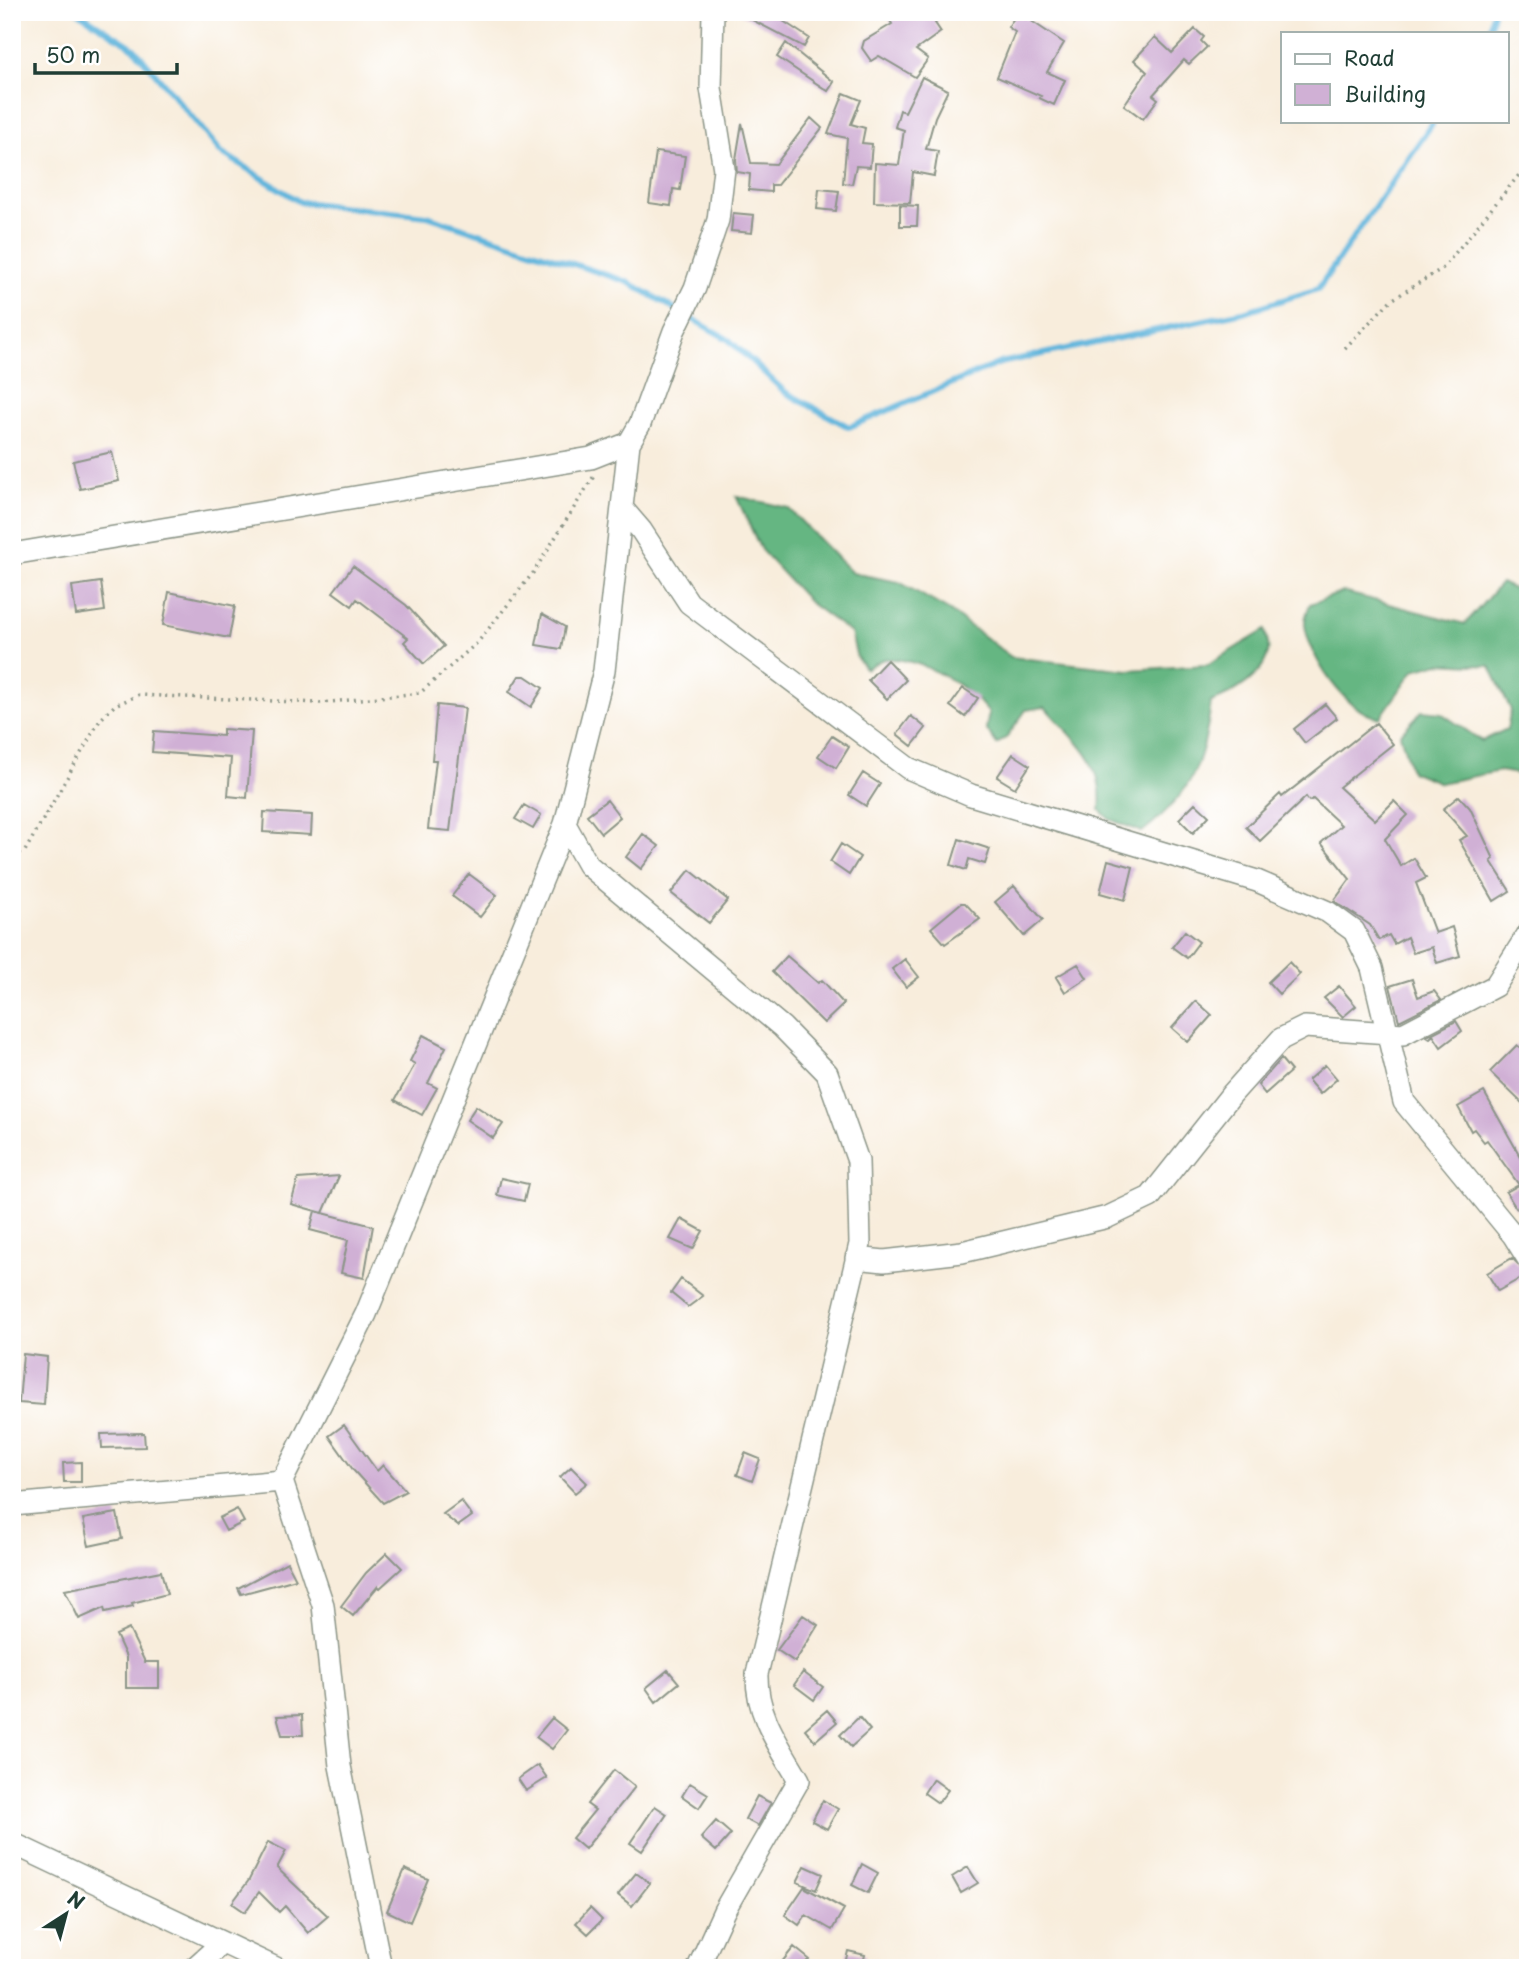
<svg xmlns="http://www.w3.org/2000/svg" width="1540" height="1980" font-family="'Playpen Sans',sans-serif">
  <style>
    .forest { fill: #65b682; stroke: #427a5b; stroke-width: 2 }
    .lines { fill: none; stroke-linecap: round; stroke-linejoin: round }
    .stream { stroke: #60b5dc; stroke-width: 6 }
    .building { fill: #d0b0d5 }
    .street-casing { stroke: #8c9588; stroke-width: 24 }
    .path { stroke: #8c9588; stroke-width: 3.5; stroke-dasharray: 2 5; stroke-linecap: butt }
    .street { stroke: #fff; stroke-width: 21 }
  </style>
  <rect width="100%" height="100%" fill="#fff"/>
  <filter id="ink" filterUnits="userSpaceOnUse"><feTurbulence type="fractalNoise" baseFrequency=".0143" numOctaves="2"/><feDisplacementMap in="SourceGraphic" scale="14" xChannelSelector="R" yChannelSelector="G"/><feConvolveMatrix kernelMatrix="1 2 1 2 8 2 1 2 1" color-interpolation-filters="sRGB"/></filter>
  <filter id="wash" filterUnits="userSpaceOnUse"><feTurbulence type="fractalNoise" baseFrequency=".00686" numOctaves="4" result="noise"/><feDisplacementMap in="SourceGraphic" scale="28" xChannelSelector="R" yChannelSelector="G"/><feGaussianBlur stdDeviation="1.57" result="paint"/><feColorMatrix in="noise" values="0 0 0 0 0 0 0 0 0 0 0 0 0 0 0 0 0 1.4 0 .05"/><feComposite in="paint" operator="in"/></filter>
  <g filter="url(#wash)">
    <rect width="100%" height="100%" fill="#f8eddc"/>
    <path class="forest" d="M736 496 788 508 852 573 899 582 950 611 1011 657 1128 670 1207 665 1265 630C1266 636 1270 646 1268 652 1263 677 1233 694 1211 702 1204 764 1192 793 1142 832L1109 819 1100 810C1105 760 1075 742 1045 707L1026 710 1007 737 997 744 986 729 989 713C968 686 921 657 885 659 879 660 871 666 866 669L857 658 851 633 810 603 761 550Z
      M1501 583 1528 596V776L1500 771 1440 783 1411 771 1400 734 1422 711 1441 713 1482 741 1507 729 1511 710 1490 666 1439 663 1414 670 1380 718C1346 713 1309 657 1305 625 1304 619 1308 610 1310 604L1343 592 1465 624Z"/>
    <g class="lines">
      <path class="stream" d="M78 12 134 48 221 152 300 202 427 216 628 282 729 340 785 392 849 427 1000 363 1243 312 1318 289 1434 121
        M1489 33 1493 12"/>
    </g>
    <g id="blocks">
      <path class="building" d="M737 12H787L783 21 809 38 804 47Z
        M885 12H945L935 23 941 32 916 50 928 59 915 77 879 56 871 61 862 48 864 41 892 24Z
        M1018 12 1064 43 1047 72 1065 80 1054 105 1039 98 1041 96 997 77 1015 32 1008 27Z
        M1195 29 1204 37 1201 41 1207 47 1189 64 1184 60 1153 95 1158 99 1143 119 1124 105 1147 72 1134 60 1155 37 1172 53Z
        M786 43 834 82 828 91 777 57Z
        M922 77 948 90 935 117 926 149 938 151 934 176 913 172 910 203 874 202 875 163 899 165 904 130 895 127 900 110 905 112Z
        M844 93 861 100 851 124 865 128 862 143 872 144 870 167 856 166 852 184 843 183 847 138 828 134Z
        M811 118 822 128 777 185H771V192L749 190 750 174 737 172 736 159 742 123 751 163 776 164Z
        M656 152 685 156 680 190 673 189 671 206 649 203Z
        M819 189 839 191 836 211 817 209Z
        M900 205 918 206 917 226H900Z
        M733 213 754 215 752 233 731 231Z
        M112 452 119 481 80 489 73 461Z
        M353 566 406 605 444 646 424 664 404 642 408 638 357 599 352 606 333 592Z
        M101 582 105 611 76 615 72 586Z
        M169 592 235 606 229 638 163 625Z
        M542 614 565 627 561 649 536 645Z
        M887 660 906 680 887 699 868 680Z
        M519 676H525L543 688 531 707 509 692Z
        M963 688 978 698 965 717 950 706Z
        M1325 704 1337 718 1305 743 1294 729Z
        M437 705 465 708 450 831 428 829 436 760H432Z
        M911 716 926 728 912 746 897 734Z
        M1376 723 1393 744 1339 787 1375 820 1394 801 1408 815 1385 839 1401 866 1414 858 1426 878 1416 883 1435 933 1452 927 1460 956 1437 963 1432 947 1413 953 1407 937 1394 944 1389 935 1379 940 1370 925 1334 901 1350 879 1321 843 1341 825 1313 799 1309 801 1306 797 1260 841 1246 827 1280 794 1282 797Z
        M223 729 252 731 247 798 228 796 231 758 152 752 154 731 223 736Z
        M832 736 849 747 836 768 818 756Z
        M1013 754 1030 765 1015 788 997 777Z
        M863 773 880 784 866 806 849 795Z
        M1459 796 1470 808 1494 859 1491 861 1510 891 1494 901 1459 840 1467 836 1443 809Z
        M607 800 620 817 601 833 587 815Z
        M1195 803 1209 816 1193 833 1179 819Z
        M524 805 541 815 533 829 515 819Z
        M264 812 312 815 311 835 263 832Z
        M643 834 659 846 641 869 626 857Z
        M959 839 990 849 985 864 969 859 966 870 951 865Z
        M841 844 860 857 849 875 830 862Z
        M1108 860 1133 867 1125 900 1100 893Z
        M690 870 728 900 709 923 671 893Z
        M469 874 497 895 480 917 452 896Z
        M1014 886 1043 920 1024 936 995 902Z
        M961 903H965L980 919 945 944 931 928Z
        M1185 931 1199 942 1187 958 1172 947Z
        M787 956 818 983 822 980 844 1004 824 1023 772 972Z
        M905 959 919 977 906 987 892 969Z
        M1289 962 1300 974 1279 994 1268 982Z
        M1078 964 1087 978 1065 992 1056 977Z
        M1412 979 1418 997 1434 991 1441 1000 1399 1021 1390 986Z
        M1339 986 1356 1006 1343 1017 1324 998Z
        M1196 1001 1212 1015 1188 1042 1172 1028Z
        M1456 1021 1462 1031 1441 1047 1433 1035 1430 1038 1427 1036Z
        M423 1035 446 1047 428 1083 437 1088 422 1115 395 1100 415 1064 410 1061Z
        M1517 1045 1528 1055V1109L1490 1072Z
        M1281 1059 1291 1071 1265 1094 1258 1085Z
        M1325 1065 1337 1079 1320 1094 1308 1080Z
        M1484 1092 1528 1170V1201L1516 1208 1506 1192 1519 1185 1487 1140 1484 1142 1474 1129 1471 1131 1458 1107Z
        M476 1106 503 1124 493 1138 467 1120Z
        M339 1176 323 1213 291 1204 298 1179Z
        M501 1178 528 1184 524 1201 497 1195Z
        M315 1211 373 1226 364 1278 341 1273 348 1240 310 1230Z
        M681 1219 703 1231 693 1249 670 1239Z
        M1512 1258 1528 1274 1498 1291 1487 1273Z
        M681 1279 703 1296 688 1307 671 1293Z
        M23 1354 47 1357 44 1405 19 1403Z
        M344 1425 377 1471 383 1465 406 1491 383 1503 354 1471 329 1436Z
        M144 1433 145 1447 102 1448 101 1434Z
        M745 1453 760 1459 752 1481 737 1475Z
        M81 1462V1482H64L63 1463Z
        M571 1467 587 1483 575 1493 560 1477Z
        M461 1501 472 1516 458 1526 443 1514Z
        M237 1509 244 1522 226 1531 219 1518Z
        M117 1513 122 1539 89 1546 83 1519Z
        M387 1553 402 1568 380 1588 378 1586 353 1616 341 1606 366 1573Z
        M287 1562 296 1579 241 1594 238 1588Z
        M161 1571 167 1594 132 1603 133 1606 105 1612 104 1608 79 1619 65 1590Z
        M803 1615 818 1625 795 1662 777 1650Z
        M129 1629 145 1662H159V1688H126V1657L116 1635Z
        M668 1670 679 1683 656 1702 646 1688Z
        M803 1672 823 1687 814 1700 794 1685Z
        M827 1710 837 1722 815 1741 805 1729Z
        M302 1715 303 1735H282L277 1716Z
        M859 1717 870 1730 851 1747 840 1735Z
        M552 1718 567 1730 552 1749 536 1737Z
        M538 1765 547 1778 526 1791 518 1779Z
        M614 1770 635 1787 585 1849 572 1838 595 1810 587 1804Z
        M933 1779 948 1790 938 1803 924 1793Z
        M690 1783 708 1794 699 1808 682 1796Z
        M757 1796 771 1803 758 1826 745 1819Z
        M823 1800 838 1809 827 1829 812 1821Z
        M655 1806 667 1814 642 1851 630 1843Z
        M716 1821 731 1834 716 1851 701 1838Z
        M268 1842 286 1851 277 1868 328 1916 308 1933 285 1906 279 1912 259 1892 245 1912 232 1903 249 1880Z
        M862 1864 878 1873 868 1893 852 1885Z
        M805 1866 823 1874 816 1890 797 1882Z
        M968 1867 978 1883 961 1893 952 1877Z
        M405 1869 428 1879 410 1922 387 1911Z
        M636 1873 650 1883 632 1906 618 1895Z
        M804 1887 844 1909 832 1930 806 1915 799 1925 785 1915Z
        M590 1908 602 1920 588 1934 576 1923Z
        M794 1947 809 1959 801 1968H777Z
        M848 1951 865 1955 862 1968H844Z"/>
    </g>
  </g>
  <g filter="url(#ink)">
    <use href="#blocks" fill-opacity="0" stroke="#8c9588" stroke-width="2"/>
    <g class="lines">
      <g class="street-casing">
        <path id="street" d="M622 508 641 530 689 603 908 768 971 795 1257 881 1328 912 1354 931 1372 968 1404 1102 1513 1235 1528 1259
          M12 554 591 458 629 443
          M565 824 588 865 782 1027 827 1073 858 1161 860 1244 757 1674C756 1715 779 1745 799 1780L724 1911 698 1968
          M856 1258 884 1261 962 1252 1108 1217 1150 1197 1231 1095 1281 1039 1305 1027 1403 1034 1495 986 1528 934
          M282 1481 323 1605 340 1766 381 1968
          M12 1505 282 1481 366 1314 565 824 604 671 629 443 640 424 674 331 695 288 718 220 724 169 711 88 713 12
          M12 1843 276 1968
          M194 1968 222 1943"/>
      </g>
      <path class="path" d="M1345 348 1390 301 1443 268 1528 164
        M12 855 25 851 100 720 115 705 139 695 320 703 420 693 478 642 533 573 594 476"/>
      <use href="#street" class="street"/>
    </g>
  </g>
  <rect width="1540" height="1980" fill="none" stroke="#fff" stroke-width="42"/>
  <rect x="1281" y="32" width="228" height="91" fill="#ffffff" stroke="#a5b1ae" stroke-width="2"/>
  <rect x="1295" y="54" width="35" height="10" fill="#ffffff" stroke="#a5b1ae" stroke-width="2"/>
  <text x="1344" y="66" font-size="21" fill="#1f3d34">Road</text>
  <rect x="1295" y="84" width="35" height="21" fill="#d0b0d5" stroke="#a5b1ae" stroke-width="2"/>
  <text x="1344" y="102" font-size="21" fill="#1f3d34">Building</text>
  <g transform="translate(66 1914) rotate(36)" stroke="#ffffff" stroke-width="5" paint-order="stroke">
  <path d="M0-5L12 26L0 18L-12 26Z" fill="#1f3d34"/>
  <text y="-10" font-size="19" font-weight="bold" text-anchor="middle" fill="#1f3d34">N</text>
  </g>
  <path d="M35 63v10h142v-10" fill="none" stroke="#1f3d34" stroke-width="3.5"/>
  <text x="46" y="63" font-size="21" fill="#1f3d34" stroke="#ffffff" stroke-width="5" paint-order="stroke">50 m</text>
</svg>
